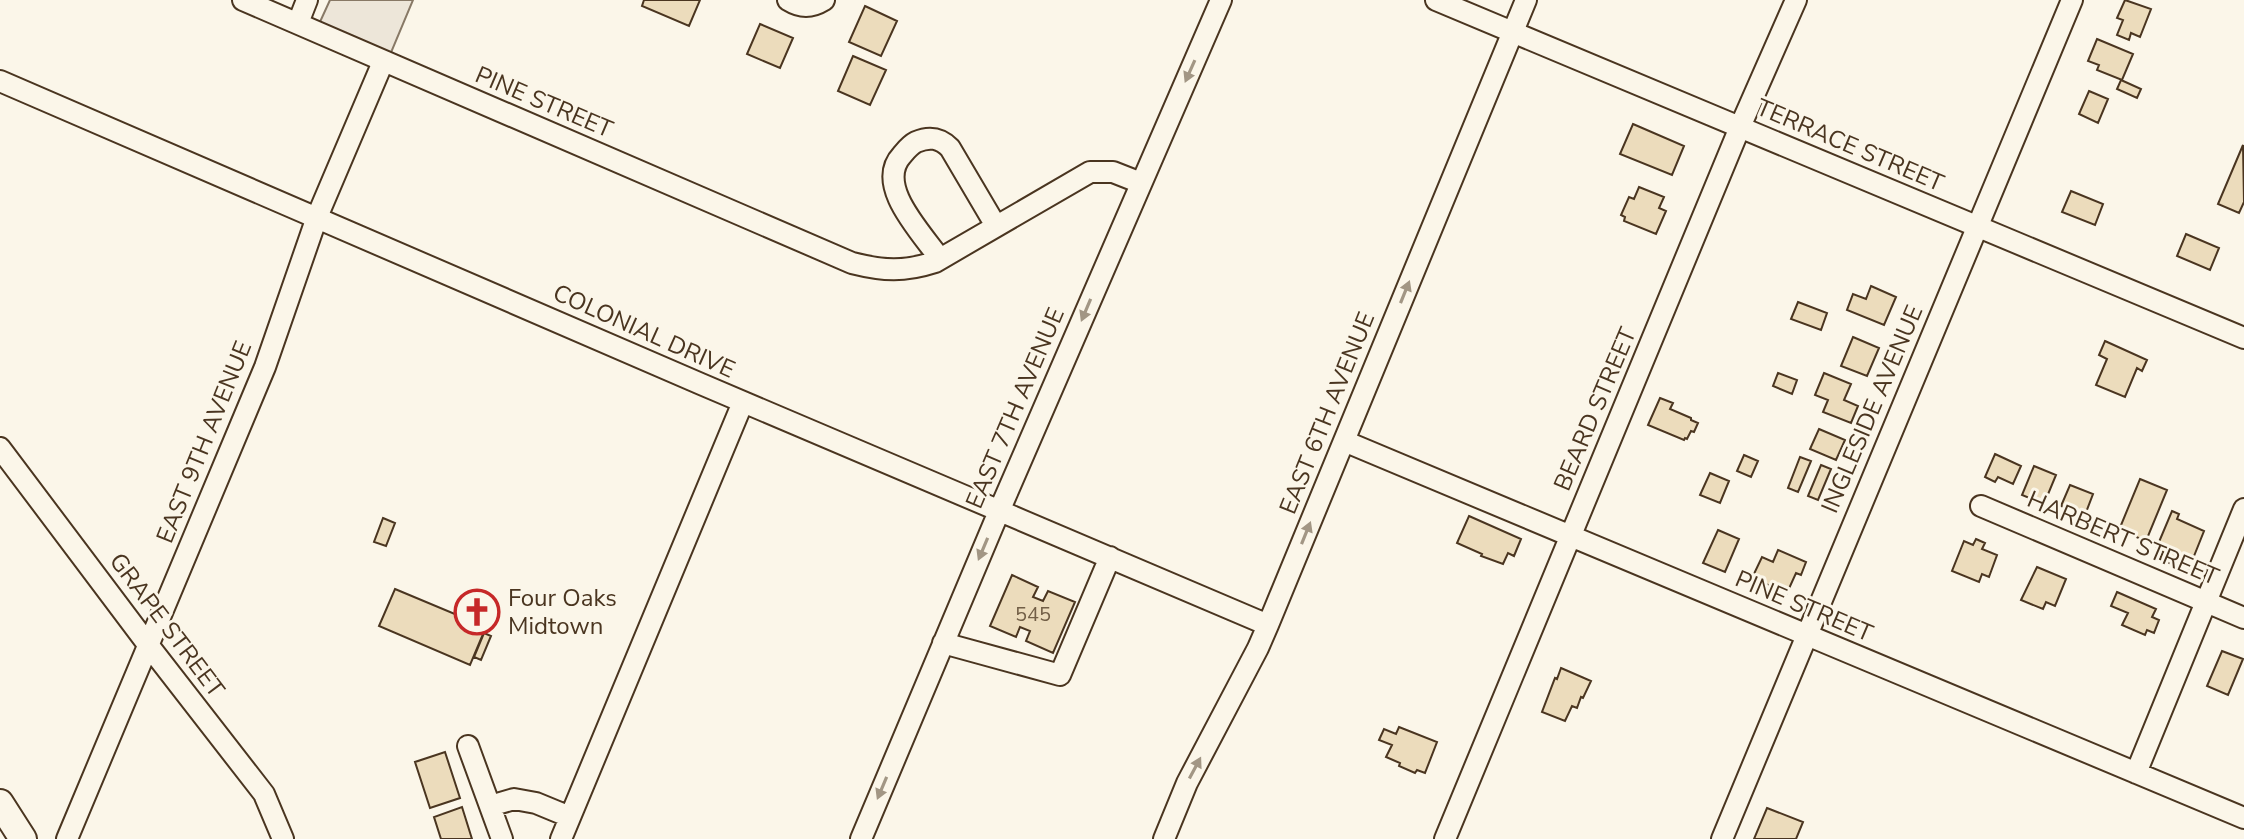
<svg xmlns="http://www.w3.org/2000/svg" width="2244" height="839" font-family="'Nunito Sans',sans-serif">
  <style>
    .green { fill: #ede6d9; stroke: #887966; stroke-width: 2 }
    .building { fill: #ecdcbc; stroke: #4a3520; stroke-width: 2 }
    .lines { fill: none; stroke-linecap: round; stroke-linejoin: round }
    .minor-casing { stroke: #4a3520; stroke-width: 24 }
    .major-casing { stroke: #4a3520; stroke-width: 30 }
    .minor { stroke: #fbf6e9; stroke-width: 20 }
    .major { stroke: #fbf6e9; stroke-width: 26 }
    .oneway { fill: #a29684 }
    .labels { text-anchor: middle; stroke-width: 6; stroke-linejoin: round; paint-order: stroke }
    .number-label { font-size: 20px; fill: #725f47 }
    .street-label { font-size: 24px; fill: #4a3520; stroke: #fbf6e9 }
    .poi-label { font-size: 24px; fill: #4a3520; stroke: #fbf6e9; text-anchor: start }
  </style>
  <rect width="100%" height="100%" fill="#fbf6e9"/>
  <path class="green" d="M330 0H413L390 55 319 24Z"/>
  <path class="building" d="M644 0H700L689 26 642 6Z
    M2125 0 2151 9 2140 37 2131 33 2129 40 2117 35 2123 20 2117 18Z
    M865 6 897 21 881 56 849 42Z
    M760 24 793 38 780 68 747 54Z
    M2097 39 2133 54 2122 80 2097 70 2099 65 2088 61Z
    M853 56 886 70 870 105 838 91Z
    M2121 80 2141 89 2137 98 2117 89Z
    M2089 91 2108 99 2098 123 2079 114Z
    M1633 124 1684 146 1672 175 1620 154Z
    M2243 145 2244 202 2239 213 2218 204Z
    M1639 187 1664 197 1659 208 1666 211 1656 234 1624 221 1625 217 1621 215 1629 197 1634 199Z
    M2071 191 2103 204 2095 225 2062 212Z
    M2186 234 2219 248 2210 270 2177 256Z
    M1871 286 1896 297 1884 325 1847 310 1853 294 1866 299Z
    M1798 302 1827 313 1821 330 1791 319Z
    M1853 337 1879 348 1867 376 1841 366Z
    M2105 341 2147 360 2142 371 2137 368 2125 397 2096 385 2107 359 2099 355Z
    M1778 373 1797 380 1792 394 1773 386Z
    M1824 373 1851 384 1844 400 1858 406 1851 423 1823 412 1828 400 1815 395Z
    M1660 398 1673 403 1670 409 1691 418V420L1698 423 1694 432 1691 431 1687 439 1685 438 1684 440 1648 425Z
    M1819 429 1845 440 1836 460 1810 449Z
    M1995 454 2021 466 2013 484 1998 477 1995 482 1985 477Z
    M1744 455 1758 461 1751 477 1737 471Z
    M1800 457 1811 461 1798 492 1788 488Z
    M1821 465 1831 469 1818 500 1808 496Z
    M2034 466 2056 475 2044 504 2022 495Z
    M1710 473 1729 481 1720 503 1700 495Z
    M2140 479 2167 490 2146 541 2119 530Z
    M2070 485 2093 494 2085 515 2061 506Z
    M2172 511 2179 514 2177 519 2204 531 2188 571 2160 559 2163 552 2156 549Z
    M1469 516 1521 539 1514 556 1508 553 1503 564 1481 556 1482 554 1457 543Z
    M383 518 395 523 386 546 374 542Z
    M1718 530 1739 539 1725 572 1703 563Z
    M1976 539 1985 543 1982 549 1997 555 1989 577 1982 574 1979 582 1952 571 1964 541 1973 545Z
    M1778 550 1806 562 1801 575 1796 573 1787 593 1752 578 1762 557 1773 562Z
    M2037 567 2066 579 2055 606 2046 602 2043 609 2021 600Z
    M1012 575 1038 587 1033 597 1043 601 1048 591 1075 602 1053 653 1026 641 1030 631 1020 627 1016 637 990 626Z
    M395 589 486 627 470 665 379 626Z
    M2117 592 2156 609 2152 617 2159 620 2154 633 2147 630 2145 635 2122 625 2128 613 2111 606Z
    M484 633 491 636 481 660 474 657Z
    M2222 651 2243 659 2228 695 2207 686Z
    M1561 668 1591 681 1583 698 1581 697 1577 708 1572 706 1565 721 1542 712 1555 678 1557 679Z
    M1399 727 1437 742 1425 773 1417 770 1415 773 1399 766 1400 763 1386 757 1392 745 1379 740 1384 729 1396 734Z
    M445 752 460 798 430 808 415 762Z
    M462 807 472 839H441L434 817Z
    M1767 808 1803 822 1796 839H1754Z"/>
  <g class="lines">
    <g class="minor-casing">
      <path id="minor" d="M243 0 852 263C884 271 904 272 935 262L1090 172H1113L1141 183
        M788 0C801 8 811 8 824 0
        M1436 0 2244 338
        M298 23 307 0
        M0 81 701 384 1268 625
        M940 259C922 233 874 185 902 155 907 149 910 145 916 142 930 136 940 138 950 148L996 226
        M1344 441 2244 818
        M0 448 149 646 264 794 283 839
        M1981 506 2244 618
        M943 643 1060 675 1110 557
        M468 746 502 839
        M2136 773 2244 509
        M490 806 514 799 536 803 570 817
        M67 839 265 367 317 217 383 62
        M561 839 743 402
        M861 839 1000 509 1221 0
        M1164 839 1187 783 1258 648 1268 625 1526 0
        M1445 839 1740 127 1796 0
        M1722 839 2072 0"/>
    </g>
    <g class="major-casing">
      <path id="major" d="M0 803 23 839"/>
    </g>
    <use href="#minor" class="minor"/>
    <use href="#major" class="major"/>
  </g>
  <defs><path id="oneway-solid" d="M-6-.8H1V-3.2L6.5 0L1 3.2V.8H-6Z" transform="scale(2)"/></defs>
  <g class="oneway">
    <use href="#oneway-solid" transform="translate(1190 71) rotate(114)"/>
    <use href="#oneway-solid" transform="translate(1405 292) rotate(-68)"/>
    <use href="#oneway-solid" transform="translate(1086 310) rotate(113)"/>
    <use href="#oneway-solid" transform="translate(1306 533) rotate(-68)"/>
    <use href="#oneway-solid" transform="translate(983 549) rotate(113)"/>
    <use href="#oneway-solid" transform="translate(1195 768) rotate(-62)"/>
    <use href="#oneway-solid" transform="translate(882 788) rotate(113)"/>
  </g>
  <defs>
    <g id="church-ring" transform="scale(2.3)"><circle r="9.5" fill="#fbf6e9" stroke="#c62828" stroke-width="1.5"/><path d="M-1.2-6h2.4v3.5h3.3v2.4h-3.3V6h-2.4V-.1h-3.3v-2.4h3.3Z" fill="#c62828"/></g>
  </defs>
  <g fill-rule="evenodd">
    <use href="#church-ring" x="477" y="612"/>
  </g>
  <g class="labels">
    <g class="number-label">
      <text x="1033" y="621">545</text>
    </g>
    <g class="street-label">
      <text transform="translate(544 102) rotate(23)" y="8">PINE STREET</text>
      <text transform="translate(1850 145) rotate(23)" y="8">TERRACE STREET</text>
      <text transform="translate(644 331) rotate(24)" y="8">COLONIAL DRIVE</text>
      <text transform="translate(1015 408) rotate(-67)" y="8">EAST 7TH AVENUE</text>
      <text transform="translate(1595 409) rotate(-67)" y="8">BEARD STREET</text>
      <text transform="translate(1872 409) rotate(-67)" y="8">INGLESIDE AVENUE</text>
      <text transform="translate(1327 413) rotate(-68)" y="8">EAST 6TH AVENUE</text>
      <text transform="translate(204 442) rotate(-68)" y="8">EAST 9TH AVENUE</text>
      <text transform="translate(2123 538) rotate(23)" y="8">HARBERT STREET</text>
      <text transform="translate(1804 606) rotate(23)" y="8">PINE STREET</text>
      <text transform="translate(167 625) rotate(53)" y="8">GRAPE STREET</text>
    </g>
    <g class="poi-label">
      <text x="508" y="606">Four Oaks<tspan x="508" dy="28">Midtown</tspan></text>
    </g>
  </g>
</svg>
